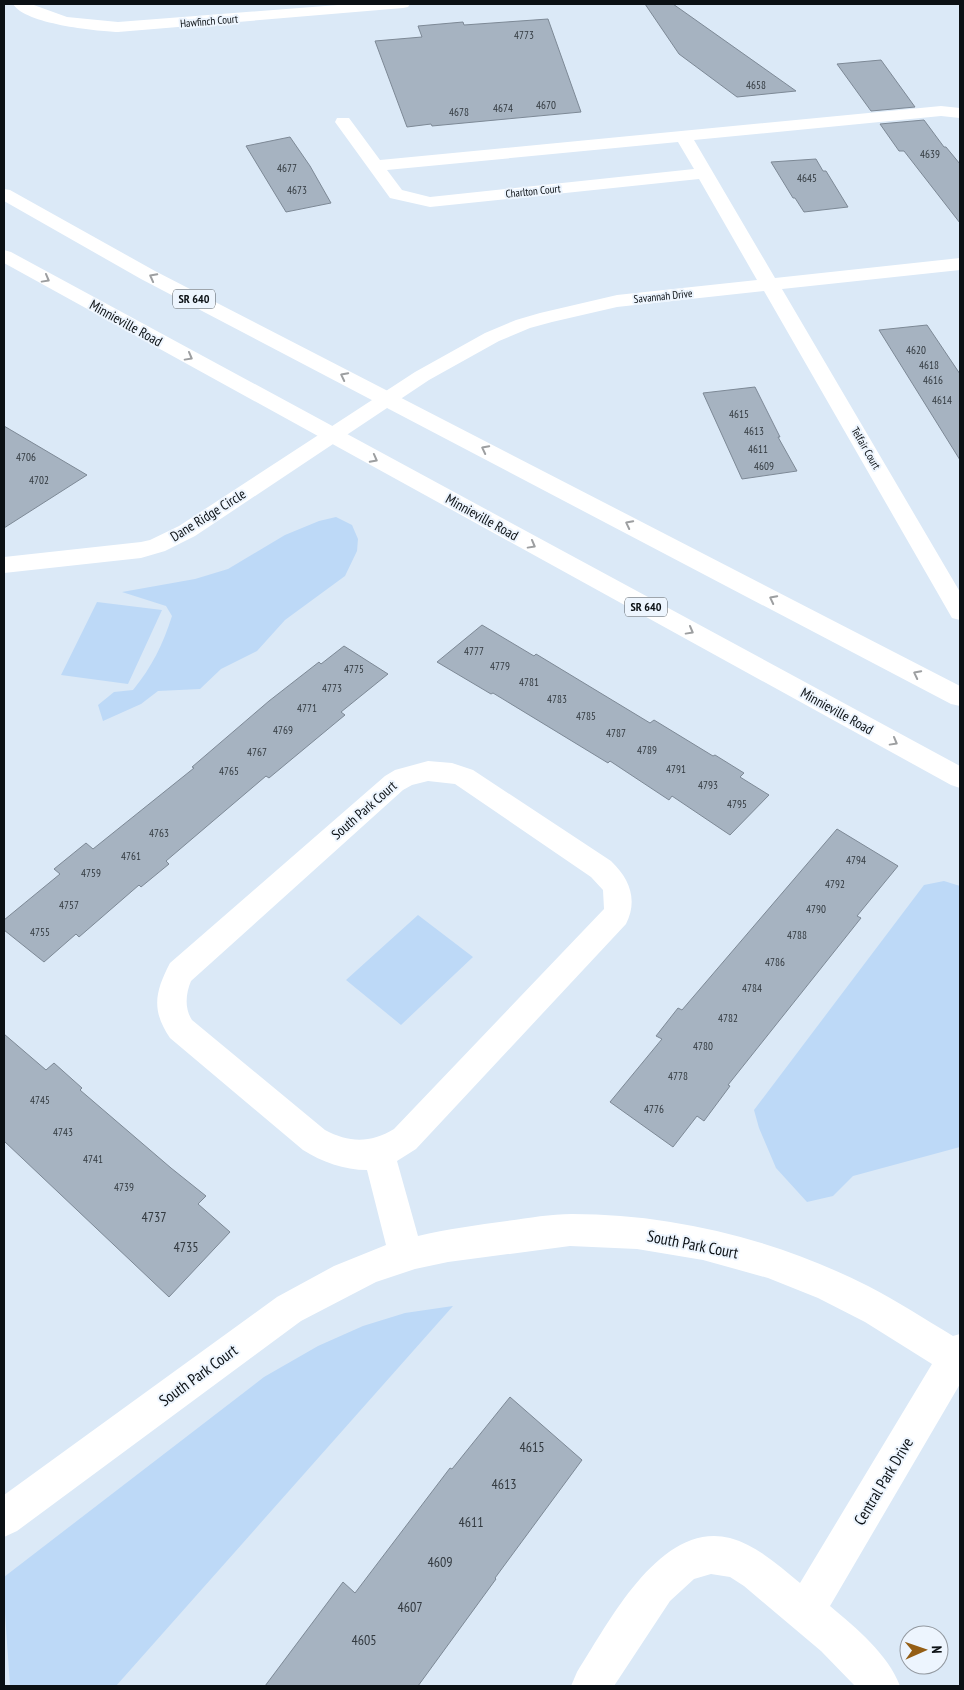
<svg xmlns="http://www.w3.org/2000/svg" width="964" height="1690" font-family="'PT Sans Narrow',sans-serif">
  <style>
    .green { fill: #bdd9f7 }
    .building { fill: #a6b3c1; stroke: #7d8996 }
    .lines { fill: none; stroke-linecap: round; stroke-linejoin: round }
    .street { fill: #fff; fill-rule: evenodd }
    .primary { fill: #fff; fill-rule: evenodd }
    .oneway { stroke: #9d9fa1 }
    .labels { text-anchor: middle; stroke-width: 4; stroke-linejoin: round; paint-order: stroke }
    .far-street-label { font-size: 11px; fill: #0b1014; stroke: #edf5fe }
    .number-label { font-size: 11px; fill: #32393f }
    .shield { fill: #edf5fe; stroke: #4f555a; stroke-width: 1 }
    .shield-label { font-size: 12px; font-weight: bold; fill: #0b1014 }
    .street-label { font-size: 14px; fill: #0b1014; stroke: #edf5fe }
    .near-number-label { font-size: 14px; fill: #32393f }
    .near-street-label { font-size: 16px; fill: #0b1014; stroke: #edf5fe }
  </style>
  <rect width="100%" height="100%" fill="#dbe9f7"/>
  <path class="green" d="M336 517 352 525 358 539 357 551 345 576 285 620 257 651 221 669 200 689 158 691 141 704 103 721 98 705 114 692 133 690C152 667 163 644 172 616L166 606 122 592 195 579 228 569 285 535 319 521Z
    M97 602 162 610 128 684 61 675Z
    M944 881 960 886V1147L853 1176 833 1196 807 1202 776 1168 759 1128 754 1110 924 885Z
    M418 915 473 957 401 1025 346 980Z
    M453 1306 116 1686H10C8 1650 4 1614 4 1577L264 1377 318 1346 363 1326 405 1313Z"/>
  <path class="building" d="M645 4H673L796 91 737 97 679 54Z
    M548 19 581 112 432 126 431 124 407 127 375 41 422 37 418 26 463 22 464 25Z
    M881 60 915 107 871 111 837 64Z
    M924 120 944 147H946L960 164V223L904 151H899L880 124Z
    M290 137 310 166 331 203 286 212 246 146Z
    M816 159 823 171H826L848 207 804 212 795 198H793L771 162Z
    M927 325 960 374V460L879 330Z
    M755 387 780 437H778L797 471 742 479 703 393Z
    M4 426 87 475 4 528Z
    M482 625 534 656 536 654 650 723 654 720 713 756 715 755 744 773 740 777 769 795 730 835 672 796 669 800 610 761 608 763 493 693 491 694 437 662Z
    M344 646 388 674 341 712 345 715 269 778 266 776 166 861 169 864 141 887 139 885 79 937 76 934 44 962 4 930V920L60 874 54 869 86 843 93 849 194 768 192 767 269 701 319 662 321 664Z
    M837 829 898 866 857 916 861 918 728 1085 730 1086 704 1121 697 1116 673 1147 610 1102 662 1039 656 1036 678 1008 682 1010Z
    M4 1034 46 1070 54 1063 82 1088 80 1090 171 1168 206 1196 198 1204 230 1232 169 1297 4 1141Z
    M510 1397 582 1460 495 1578 496 1579 418 1686H265L343 1582 355 1593 450 1468 452 1469Z"/>
  <g class="lines">
    <path class="street" d="M13 4H31L67 17 118 22 351 4H410L408 7 403 8 118 32C95 31 25 24 13 4Z
      M941 106 960 108V118L941 116 694 140 775 278 960 258V270L782 289 960 592V620L952 618 764 291 617 307 552 322 530 328 499 341 429 380 195 536 165 551 141 558 4 573V557L141 542 150 540 179 526 415 372 485 333 516 320 540 313 617 295 757 280 699 179 430 207 390 198 335 122 337 118H349L380 160ZM678 142 694 169 430 197 402 190 387 170Z
      M428 761 452 763 473 770 611 861C630 879 638 900 626 924L416 1149 397 1161 418 1236C447 1229 477 1225 507 1221 529 1218 550 1214 572 1214 674 1214 777 1240 868 1286 897 1301 925 1319 953 1336L960 1334V1384L830 1606C856 1628 888 1654 900 1686H855L821 1651 744 1586 730 1577 711 1574 694 1579 670 1601 614 1686H571L577 1672C608 1624 660 1520 730 1538 758 1546 778 1565 800 1583L932 1364 865 1322 818 1298 768 1278 703 1260 637 1249 570 1246 448 1262 415 1269 376 1282 301 1321 17 1531 4 1537V1495L277 1297 334 1266 386 1245 367 1170C344 1170 322 1162 303 1150L170 1038C151 1010 155 992 170 963L385 776 395 770ZM428 781 455 784 591 877 603 890 604 909 394 1129C371 1143 349 1143 325 1130L192 1020C184 1008 186 993 191 981L403 790 412 785Z"/>
    <path class="primary" d="M4 189 10 190 155 271 960 686V706L951 704 141 279 4 201Z
      M4 250 11 252 960 766V788L951 785 4 263Z"/>
  </g>
  <defs><path id="oneway-chevron" d="M-2-3.5L2.5 0L-2 3.5" fill="none" stroke-width="1.6" stroke-linecap="round" stroke-linejoin="round" transform="scale(1.25)"/></defs>
  <g class="oneway">
    <use href="#oneway-chevron" transform="translate(153 277) rotate(-152)"/>
    <use href="#oneway-chevron" transform="translate(46 279) rotate(29)"/>
    <use href="#oneway-chevron" transform="translate(189 357) rotate(29)"/>
    <use href="#oneway-chevron" transform="translate(344 376) rotate(-153)"/>
    <use href="#oneway-chevron" transform="translate(485 449) rotate(-153)"/>
    <use href="#oneway-chevron" transform="translate(374 459) rotate(28)"/>
    <use href="#oneway-chevron" transform="translate(629 524) rotate(-153)"/>
    <use href="#oneway-chevron" transform="translate(532 545) rotate(29)"/>
    <use href="#oneway-chevron" transform="translate(773 599) rotate(-153)"/>
    <use href="#oneway-chevron" transform="translate(690 631) rotate(29)"/>
    <use href="#oneway-chevron" transform="translate(917 674) rotate(-153)"/>
    <use href="#oneway-chevron" transform="translate(894 742) rotate(29)"/>
  </g>
  <g class="labels">
    <g class="far-street-label">
      <text transform="translate(209 21) rotate(-5)" y="4">Hawfinch Court</text>
      <text transform="translate(533 191) rotate(-6)" y="4">Charlton Court</text>
      <text transform="translate(663 296) rotate(-6)" y="4">Savannah Drive</text>
      <text transform="translate(866 448) rotate(60)" y="4">Telfair Court</text>
    </g>
    <g class="number-label">
      <text x="524" y="39">4773</text>
      <text x="756" y="89">4658</text>
      <text x="546" y="109">4670</text>
      <text x="503" y="112">4674</text>
      <text x="459" y="116">4678</text>
      <text x="930" y="158">4639</text>
      <text x="287" y="172">4677</text>
      <text x="807" y="182">4645</text>
      <text x="297" y="194">4673</text>
      <text x="916" y="354">4620</text>
      <text x="929" y="369">4618</text>
      <text x="933" y="384">4616</text>
      <text x="942" y="404">4614</text>
      <text x="739" y="418">4615</text>
      <text x="754" y="435">4613</text>
      <text x="758" y="453">4611</text>
      <text x="26" y="461">4706</text>
      <text x="764" y="470">4609</text>
      <text x="39" y="484">4702</text>
      <text x="474" y="655">4777</text>
      <text x="500" y="670">4779</text>
      <text x="354" y="673">4775</text>
      <text x="529" y="686">4781</text>
      <text x="332" y="692">4773</text>
      <text x="557" y="703">4783</text>
      <text x="307" y="712">4771</text>
      <text x="586" y="720">4785</text>
      <text x="283" y="734">4769</text>
      <text x="616" y="737">4787</text>
      <text x="647" y="754">4789</text>
      <text x="257" y="756">4767</text>
      <text x="676" y="773">4791</text>
      <text x="229" y="775">4765</text>
      <text x="708" y="789">4793</text>
      <text x="737" y="808">4795</text>
      <text x="159" y="837">4763</text>
      <text x="131" y="860">4761</text>
      <text x="856" y="864">4794</text>
      <text x="91" y="877">4759</text>
      <text x="835" y="888">4792</text>
      <text x="69" y="909">4757</text>
      <text x="816" y="913">4790</text>
      <text x="40" y="936">4755</text>
      <text x="797" y="939">4788</text>
      <text x="775" y="966">4786</text>
      <text x="752" y="992">4784</text>
      <text x="728" y="1022">4782</text>
      <text x="703" y="1050">4780</text>
      <text x="678" y="1080">4778</text>
      <text x="40" y="1104">4745</text>
      <text x="654" y="1113">4776</text>
      <text x="63" y="1136">4743</text>
      <text x="93" y="1163">4741</text>
      <text x="124" y="1191">4739</text>
    </g>
    <g class="shield">
      <rect x="173" y="289.5" width="42" height="19" rx="4"/>
      <rect x="625" y="597.5" width="42" height="19" rx="4"/>
    </g>
    <g class="shield-label">
      <text x="194" y="303">SR 640</text>
      <text x="646" y="611">SR 640</text>
    </g>
    <g class="street-label">
      <text transform="translate(126 323) rotate(29)" y="5">Minnieville Road</text>
      <text transform="translate(208 515) rotate(-32)" y="5">Dane Ridge Circle</text>
      <text transform="translate(482 517) rotate(29)" y="5">Minnieville Road</text>
      <text transform="translate(837 711) rotate(29)" y="5">Minnieville Road</text>
      <text transform="translate(364 810) rotate(-41)" y="5">South Park Court</text>
    </g>
    <g class="near-number-label">
      <text x="154" y="1222">4737</text>
      <text x="186" y="1252">4735</text>
      <text x="532" y="1452">4615</text>
      <text x="504" y="1489">4613</text>
      <text x="471" y="1527">4611</text>
      <text x="440" y="1567">4609</text>
      <text x="410" y="1612">4607</text>
      <text x="364" y="1645">4605</text>
    </g>
    <g class="near-street-label">
      <text transform="translate(693 1244) rotate(11)" y="6">South Park Court</text>
      <text transform="translate(198 1375) rotate(-36)" y="6">South Park Court</text>
      <text transform="translate(883 1481) rotate(-59)" y="6">Central Park Drive</text>
    </g>
  </g>
  <rect width="964" height="1690" fill="none" stroke="#0b1014" stroke-width="10"/>
  <g transform="translate(924 1650) rotate(88)"><circle r="24" fill="#edf5fe" stroke="#9399a0"/>
  <path d="M0-4L9 19L0 12L-9 19Z" fill="#945e15"/>
  <text y="-8" font-size="14" font-weight="bold" text-anchor="middle" fill="#0b1014">N</text>
  </g>
</svg>
